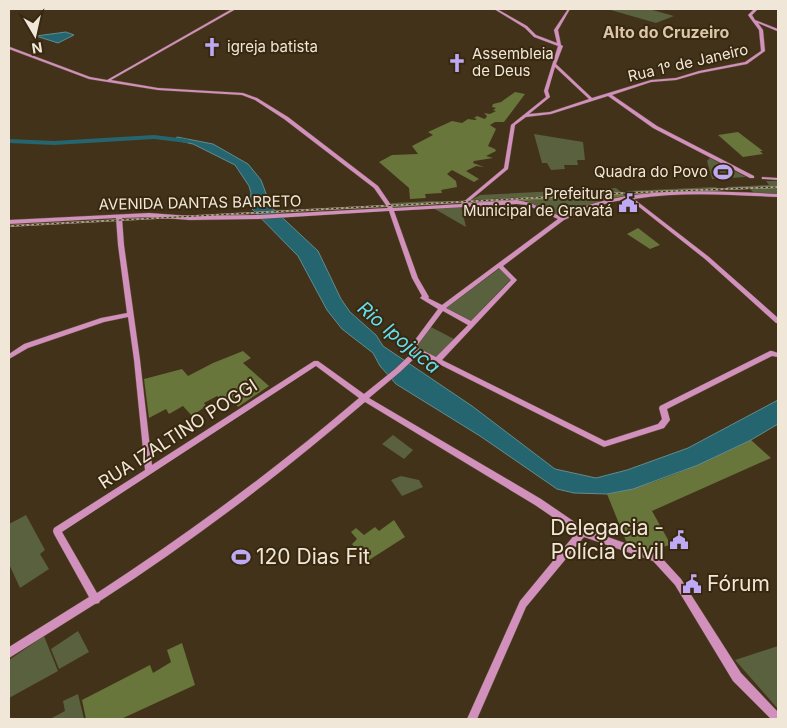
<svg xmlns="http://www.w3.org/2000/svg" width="787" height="728" font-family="Inter,sans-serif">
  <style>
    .green { fill: #59613e }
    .forest { fill: #68753b }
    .water { fill: #25656f; stroke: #628c8e }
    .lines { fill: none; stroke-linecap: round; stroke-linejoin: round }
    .river { fill: #25656f; fill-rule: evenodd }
    .secondary-casing { stroke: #5e4f38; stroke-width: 1 }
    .secondary { fill: #d290bc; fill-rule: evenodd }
    .rail-casing { stroke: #aea18f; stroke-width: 2 }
    .rail { stroke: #37280f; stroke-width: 1; stroke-dasharray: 2.5; stroke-linecap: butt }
    .labels { text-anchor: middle; stroke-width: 4; stroke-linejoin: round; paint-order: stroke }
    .far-poi-label { font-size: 15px; fill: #f1e7d8; stroke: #37280f; text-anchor: start }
    .far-street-label { font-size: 15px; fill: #f1e7d8; stroke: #37280f }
    .far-neighbourhood-label { font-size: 16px; font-weight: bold; fill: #dac6a9; stroke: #37280f }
    .street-label { font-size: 18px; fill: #f1e7d8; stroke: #37280f }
    .water-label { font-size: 19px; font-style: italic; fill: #63dff2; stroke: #37280f }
    .near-poi-label { font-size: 21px; fill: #f1e7d8; stroke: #37280f; text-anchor: start }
  </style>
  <rect width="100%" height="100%" fill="#423219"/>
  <path class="green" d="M607 9H649L674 16 656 23Z
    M534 134 583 142 585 160H577L578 165H564L565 169 551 170 547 163H542Z
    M710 158 746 177 712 179 707 161Z
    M766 181H778V194L754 193 750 189 729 190 726 187 769 185Z
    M716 187 720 192 633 196 626 191Z
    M616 188 621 192 471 200 480 195Z
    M626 197 578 209 561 217 526 201Z
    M434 201 463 202 393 208 391 203Z
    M461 206 466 227 433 208Z
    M500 268 511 279 471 321 446 308Z
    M431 327 454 339 436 358 414 348Z
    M393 435 413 450 404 459 382 444Z
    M401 476 419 480 423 487 402 496 391 480Z
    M26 515 45 550 40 554 49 569 20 588 9 564V524Z
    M78 631 89 652 59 669 51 649Z
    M44 636 58 671 9 698V660Z
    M778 646V709L735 660Z
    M78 694 84 719H50L65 711 63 701Z"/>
  <path class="forest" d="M515 92 525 94 504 122H495L490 125 496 129 488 146 495 149 496 151 486 156 493 158 474 161 473 163 484 167 476 166 466 171 479 179 474 182 452 170 447 174 456 181 457 187 441 190 442 193 425 194 426 198 410 199 409 188 379 162 392 155 418 154 412 146 433 135 428 132 452 121 462 123 468 119 475 120 477 119 474 118 477 116 485 119 487 116 484 113 490 114 496 111 493 110 496 108 492 107 493 104 501 102Z
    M738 132 763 151H760L763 154 743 157 718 135Z
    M621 192 626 197 474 203 471 201Z
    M638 228 660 245 650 249 627 234Z
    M243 351 251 358 243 363 269 386 238 407 231 398 224 402 217 396 204 403 206 406 192 416 183 406 169 414 166 409 149 418 144 379 182 369 188 376 213 363Z
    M751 440 771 458 652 511 671 545 647 550 626 541 607 494C658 485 704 462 751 440Z
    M394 520 405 537 366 562 352 544 357 539 351 532 356 528 364 535 375 527 379 531Z
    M182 643 195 685 121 719H86L82 700 150 665 153 673 171 662 167 650Z"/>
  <path class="water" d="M66 32 74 35 58 43 36 36Z
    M177 137 213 144 248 164 261 180 271 207 318 251 341 299 350 312 376 335 383 346 472 406 555 469 596 478 627 470 688 448 778 400V424L751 440 698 465 633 489 607 494 574 493 557 489 480 436 396 384 380 366 373 353 342 329 327 310 298 256 249 206 251 193 249 186 235 165 193 144 175 140Z"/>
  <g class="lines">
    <path class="river" d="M154 135 187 139 190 141 187 143 154 139 54 145 9 143V139L54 141Z"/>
    <g class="secondary-casing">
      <path id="secondary" d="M232 9H236L111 80 158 88 243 93 257 98 288 117 378 186 393 208 461 204 504 168 511 125 546 97 544 91 558 46 534 37 525 28 494 9H497L527 26 536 35 557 43 554 30 568 9H570L558 30 561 45 563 46 556 64 592 98 651 80 676 78 699 71 745 62 761 51 759 30 748 15 754 9H758L752 15 755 20 778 29V31H777L758 23 763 30 765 51 747 64 700 73 676 80 651 82 612 95 657 126 754 176V178H750L653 128 608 96 551 114 526 117 515 125 508 169 467 203 517 200 530 203 562 217C569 214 576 210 583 207 641 186 717 191 778 194V197C731 195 681 191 634 199L709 257 778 318V323H776L705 259 629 199 611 202 586 210 564 220 503 266 517 280 442 360 605 441 658 424 662 419 659 408 660 406 770 351H772L778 353V357L772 356 667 409 670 420 664 428 604 447 419 354 400 372 369 398 541 499 585 529 659 555 681 579 741 673 778 712V719H771L733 681 675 585 653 561 584 537 526 607 477 719H467L520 601 576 533 535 505 365 402C281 474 193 541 100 601L99 603 95 604 9 658V647L89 597 54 534 53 531 54 528 145 470 134 360 128 317 104 322 28 348 9 359V354L24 344 101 318 127 313 118 245 116 218 9 224V220L149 213 190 216 259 215 388 208 374 188 284 119 255 100 242 95 158 90 89 79 9 49V47H10L90 77 107 80ZM555 67 589 99 550 112 529 114 550 97 548 91ZM517 204 527 205 558 219 442 305 428 298 429 297 418 278 394 211ZM389 211 412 278 422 296 420 298 438 309 409 348 413 352 395 369 364 394 318 361H314L152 465 140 360 124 245 122 218 149 217 190 220 259 219ZM499 268 511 280 471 321 446 308ZM443 311 468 325 436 357 416 347ZM316 366 359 398C276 469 189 533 97 593L62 532Z
        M762 177 778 178V180L764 179H762Z"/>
    </g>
    <use href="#secondary" class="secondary"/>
    <g class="rail-casing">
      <path id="rail" d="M9 226 625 193 778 187"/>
    </g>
    <use href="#rail" class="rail"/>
  </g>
  <defs>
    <g id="church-bare" transform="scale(1.5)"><path d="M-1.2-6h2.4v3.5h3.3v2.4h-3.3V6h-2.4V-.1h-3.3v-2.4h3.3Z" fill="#bfa8f4" stroke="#37280f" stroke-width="2.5" paint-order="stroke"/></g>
    <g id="stadium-bare" transform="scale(1.5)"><path d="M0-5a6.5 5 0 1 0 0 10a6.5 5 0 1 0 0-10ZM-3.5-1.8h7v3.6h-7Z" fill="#bfa8f4" stroke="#37280f" stroke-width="2.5" paint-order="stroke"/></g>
    <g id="civic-bare" transform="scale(1.5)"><path d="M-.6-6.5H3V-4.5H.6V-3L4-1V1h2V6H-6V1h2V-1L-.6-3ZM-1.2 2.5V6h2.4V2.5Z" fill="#bfa8f4" stroke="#37280f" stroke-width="2.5" paint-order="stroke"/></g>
  </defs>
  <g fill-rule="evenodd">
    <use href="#church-bare" x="212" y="47"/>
    <use href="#church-bare" x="457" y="63"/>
    <use href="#stadium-bare" x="723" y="172"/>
    <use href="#civic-bare" x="628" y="203"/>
    <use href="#civic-bare" x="679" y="540"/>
    <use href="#stadium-bare" x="241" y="557"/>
    <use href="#civic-bare" x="692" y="584"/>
  </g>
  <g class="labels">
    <g class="far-poi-label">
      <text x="227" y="52">igreja batista</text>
      <text x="472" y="59">Assembleia<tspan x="472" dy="17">de Deus</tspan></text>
      <text x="708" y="177" text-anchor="end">Quadra do Povo</text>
      <text x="613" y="199" text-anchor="end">Prefeitura<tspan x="613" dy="17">Municipal de Gravatá</tspan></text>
    </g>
    <g class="far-street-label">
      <text transform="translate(688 63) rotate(-13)" y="5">Rua 1º de Janeiro</text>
      <text transform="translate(200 203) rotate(-1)" y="5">AVENIDA DANTAS BARRETO</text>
    </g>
    <g class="far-neighbourhood-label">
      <text x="666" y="38">Alto do Cruzeiro</text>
    </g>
    <g class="street-label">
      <text transform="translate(178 434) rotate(-33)" y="6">RUA IZALTINO POGGI</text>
    </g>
    <g class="water-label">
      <text transform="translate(399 337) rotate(40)" y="7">Rio Ipojuca</text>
    </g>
    <g class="near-poi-label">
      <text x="664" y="535" text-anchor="end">Delegacia -<tspan x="664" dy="24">Polícia Civil</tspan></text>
      <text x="256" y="564">120 Dias Fit</text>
      <text x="707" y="591">Fórum</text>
    </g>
  </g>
  <rect width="787" height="728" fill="none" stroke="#f1e7d8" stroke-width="20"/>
  <g transform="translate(35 35) rotate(171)" stroke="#37280f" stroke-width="4" paint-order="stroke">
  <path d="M0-4L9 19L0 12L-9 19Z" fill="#f1e7d8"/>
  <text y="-8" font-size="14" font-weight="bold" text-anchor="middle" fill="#f1e7d8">N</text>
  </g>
</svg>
